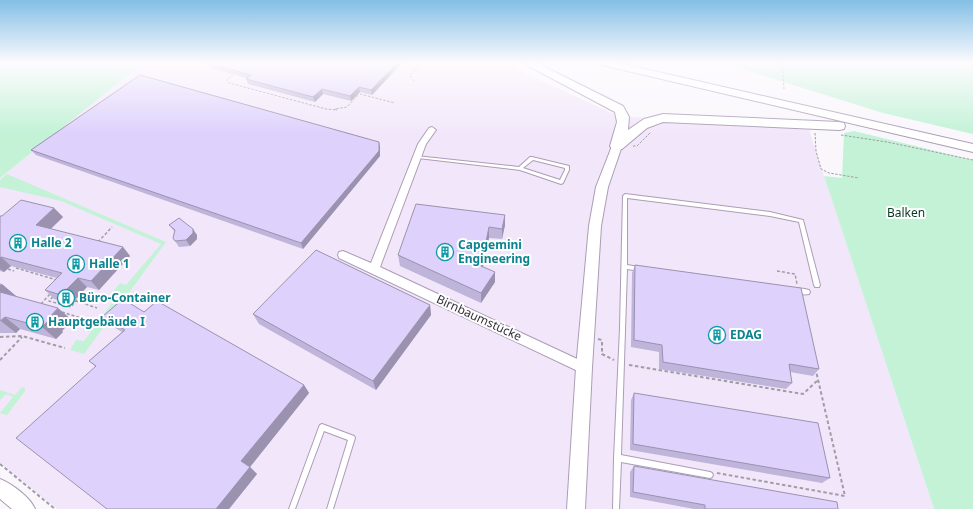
<svg xmlns="http://www.w3.org/2000/svg" width="973" height="509" font-family="'Noto Sans',sans-serif">
  <style>
    .built { fill: #f2e7fa }
    .green { fill: #c3f2d7 }
    .lines { fill: none; stroke-linecap: round; stroke-linejoin: round }
    .service-casing { stroke: #ac9db5; stroke-width: 2 }
    .minor-casing { stroke: #ac9db5; stroke-width: 2 }
    .tertiary-casing { stroke: #ac9db5; stroke-width: 2 }
    .primary-casing { stroke: #ac9db5; stroke-width: 2 }
    .path-far2 { stroke: #a19da4; stroke-width: 1; stroke-dasharray: 2.5 1.5; stroke-linecap: butt }
    .path-far1 { stroke: #a19da4; stroke-width: 1.5; stroke-dasharray: 3 2; stroke-linecap: butt }
    .path { stroke: #a19da4; stroke-width: 2; stroke-dasharray: 3.5 2.5; stroke-linecap: butt }
    .service { fill: #fff; fill-rule: evenodd }
    .minor { fill: #fff; fill-rule: evenodd }
    .tertiary { fill: #fff; fill-rule: evenodd }
    .primary { fill: #fff; fill-rule: evenodd }
    .wall { fill: #bfb4d9 }
    .shaded-wall { fill: #9b92b0 }
    .building { fill: #ded1fc; stroke: #9b92b0 }
    .labels { text-anchor: middle; stroke-width: 4; stroke-linejoin: round; paint-order: stroke }
    .park-label { font-size: 12px; fill: #073823; stroke: #fff }
    .culture-label { font-size: 12px; font-weight: bold; fill: #0d838f; stroke: #fff; text-anchor: start }
    .street-label { font-size: 12px; fill: #342e38; stroke: #fff }
  </style>
  <rect width="100%" height="100%" fill="#faf7fc"/>
  <path class="built" d="M143 63H503L618 116 809 130 934 509H57L0 463V178Z"/>
  <path class="green" d="M0 63H143L0 178Z
    M723 63H973V134L883 113Z
    M854 131 973 160V509H934L824 176 842 178 844 133Z
    M7 174 166 242 84 354 70 350 76 340 84 341 117 296 111 294 120 283 126 285 161 244 61 201 0 187V180Z
    M22 387 25 388V391L7 415 0 413 13 397 6 394 0 400V390L15 395Z"/>
  <g class="lines">
    <g class="service-casing">
      <path id="service" d="M416 156 519 167 530 157H532L569 166V170L563 183 561 184 520 170 418 158H416ZM533 160 565 168V170L560 180 523 168Z
        M625 194 770 212 803 220 820 285 819 287H815L814 285 799 222 770 216 627 198V265L640 267 642 268 643 269 642 270 640 271 627 269 621 455 710 472 712 473 713 475 712 477 710 478 621 462 619 509H613L614 458 620 328 623 196Z
        M795 289C799 288 805 289 809 290L810 292 809 294C805 295 799 294 795 293L794 291Z
        M322 424 354 436 355 438 333 509H327L348 440 324 431 295 509H289L319 427 320 425Z"/>
    </g>
    <g class="minor-casing">
      <path id="minor" d="M432 127 436 130 426 144 380 267 588 364 590 368 588 372 584 373 580 372 339 258 338 255 339 252 343 251 371 263 418 144 429 128Z"/>
    </g>
    <g class="tertiary-casing">
      <path id="tertiary" d="M617 142 622 146 608 187 601 226 592 368 585 509H567L576 368 589 226 596 187 612 146Z
        M0 479C12 484 30 497 35 509H12L0 499Z"/>
    </g>
    <g class="primary-casing">
      <path id="primary" d="M523 63H537L623 106 629 117 628 130 644 119 663 114 839 122 844 123 845 126 844 129 839 130 663 122 647 128 622 149H612L610 146 617 122 615 112Z
        M601 63H619L973 144V152L606 66 602 65Z"/>
    </g>
    <path class="path-far2" d="M782 63 784 89
      M233 75 226 80 229 83 326 109 337 110 335 109 347 107 359 94
      M414 81 410 76 421 63
      M360 94 395 103
      M815 133 816 151 821 169 829 173 859 178
      M841 135 887 142 973 160
      M633 146H637L651 132"/>
    <path class="path-far1" d="M98 242 112 227
      M16 268 57 280
      M8 269 14 271
      M777 271 795 274 797 284
      M59 290 79 296 71 307 49 301Z
      M76 301 97 308
      M41 304 50 294
      M70 304 78 299
      M62 312 87 320"/>
    <path class="path" d="M0 337 22 336 65 348
      M598 339 602 340V354L614 360
      M0 360 22 337
      M629 365 803 394 818 380
      M0 464 55 509
      M717 473 845 496 816 371"/>
    <use href="#service" class="service"/>
    <use href="#minor" class="minor"/>
    <use href="#tertiary" class="tertiary"/>
    <use href="#primary" class="primary"/>
  </g>
  <path class="wall" d="M203 63H402L372 95 360 92 351 101 323 94 315 102 248 84 246 79 247 78 210 68 208 64Z
    M379 142 380 148V156L303 249 36 155 31 150Z
    M54 208 63 217 51 229 123 247 130 256 99 290 87 287 71 304 54 299 45 290 57 278 11 266 4 272 0 271V216H2Z
    M505 215V225L502 239 489 238 483 267 495 282 481 303 400 266 398 255Z
    M169 225 197 235V239L190 246 179 247 173 238 175 232Z
    M635 265 819 369 813 376 790 372 792 383 786 389 659 369V352L631 347 632 273Z
    M0 283 16 296 72 320 62 331 63 332 56 339 20 329 16 333H0Z
    M430 305 431 315 376 390 259 324 253 314Z
    M144 312 304 385 309 393 250 467 257 474 229 509H107L95 366 89 361 122 332 112 326 103 316Z
    M634 393 830 478 822 483 630 450 631 400Z
    M634 466 838 509H694L630 497V472Z"/>
  <path class="shaded-wall" d="M397 63H402L372 95 371 90Z
    M359 87 360 92 351 101 350 96Z
    M322 89 323 94 315 102 313 97Z
    M379 142 380 148V156L303 249 301 243Z
    M54 208 63 217 45 234 36 225Z
    M505 215V225L502 239V229Z
    M489 227V238L481 276V266Z
    M193 229 197 235V239L190 246 186 240Z
    M123 247 130 256 99 290 91 281Z
    M1 257 11 266 4 272 0 269V258Z
    M495 272V282L481 303V293Z
    M78 278 87 287 71 304 61 295Z
    M2 284 16 296 0 295V285Z
    M430 305 431 315 376 390 373 381Z
    M58 308 72 320 62 331 63 332 56 339 42 327 48 319Z
    M5 317 20 329 16 333 1 321Z
    M304 385 309 393 250 467 257 474 229 509H216L241 461Z"/>
  <path class="building" d="M207 63H397L371 90 359 87 350 96 322 89 313 97 246 79 251 75Z
    M140 75 379 142V151L301 243 31 150Z
    M21 200 54 208 36 225 123 247 91 281 78 278 61 295 45 290 62 273 1 257 0 258V216H2Z
    M416 204 505 215 502 229 489 227 481 266 495 272 481 293 398 255Z
    M179 218 193 229V233L186 240 175 241 173 238 175 230 169 225Z
    M316 250 430 305 373 381 253 314Z
    M635 265 801 288 819 369 789 364 792 383 663 362 662 345 634 340Z
    M0 292 58 308 48 319 49 320 42 327 5 317 0 321Z
    M123 299 144 312 157 301 304 385 241 461 250 467 216 509H107L16 438 96 366 89 361 125 330 103 316Z
    M634 393 818 423 830 478 633 444Z
    M634 466 837 502 838 509H705V505L633 492Z"/>
  <linearGradient id="sky" x2="0" y2="1"><stop stop-color="#82bfe5"/><stop offset="0.47" stop-color="#fdfbfe"/><stop offset="1" stop-color="#fdfbfe" stop-opacity="0"/></linearGradient>
  <rect width="973" height="134" fill="url(#sky)"/>
  <defs>
    <g id="building-ring" transform="scale(0.9)"><circle r="9.5" fill="#fff" stroke="#0f9aa8" stroke-width="1.5"/><path d="M-4-6H4V6H1V3H-1V6H-4ZM-2.5-4.3h1.7v1.8h-1.7ZM.8-4.3h1.7v1.8H.8ZM-2.5-1h1.7V.8h-1.7ZM.8-1h1.7V.8H.8Z" fill="#0f9aa8"/></g>
  </defs>
  <g fill-rule="evenodd">
    <use href="#building-ring" x="18" y="243"/>
    <use href="#building-ring" x="445" y="252"/>
    <use href="#building-ring" x="76" y="264"/>
    <use href="#building-ring" x="66" y="298"/>
    <use href="#building-ring" x="35" y="322"/>
    <use href="#building-ring" x="717" y="335"/>
  </g>
  <g class="labels">
    <g class="park-label">
      <text x="906" y="217">Balken</text>
    </g>
    <g class="culture-label">
      <text x="31" y="247">Halle 2</text>
      <text x="458" y="249">Capgemini<tspan x="458" dy="14">Engineering</tspan></text>
      <text x="89" y="268">Halle 1</text>
      <text x="79" y="302">Büro-Container</text>
      <text x="48" y="326">Hauptgebäude I</text>
      <text x="730" y="339">EDAG</text>
    </g>
    <g class="street-label">
      <text transform="translate(479 318) rotate(25)" y="4">Birnbaumstücke</text>
    </g>
  </g>
</svg>
